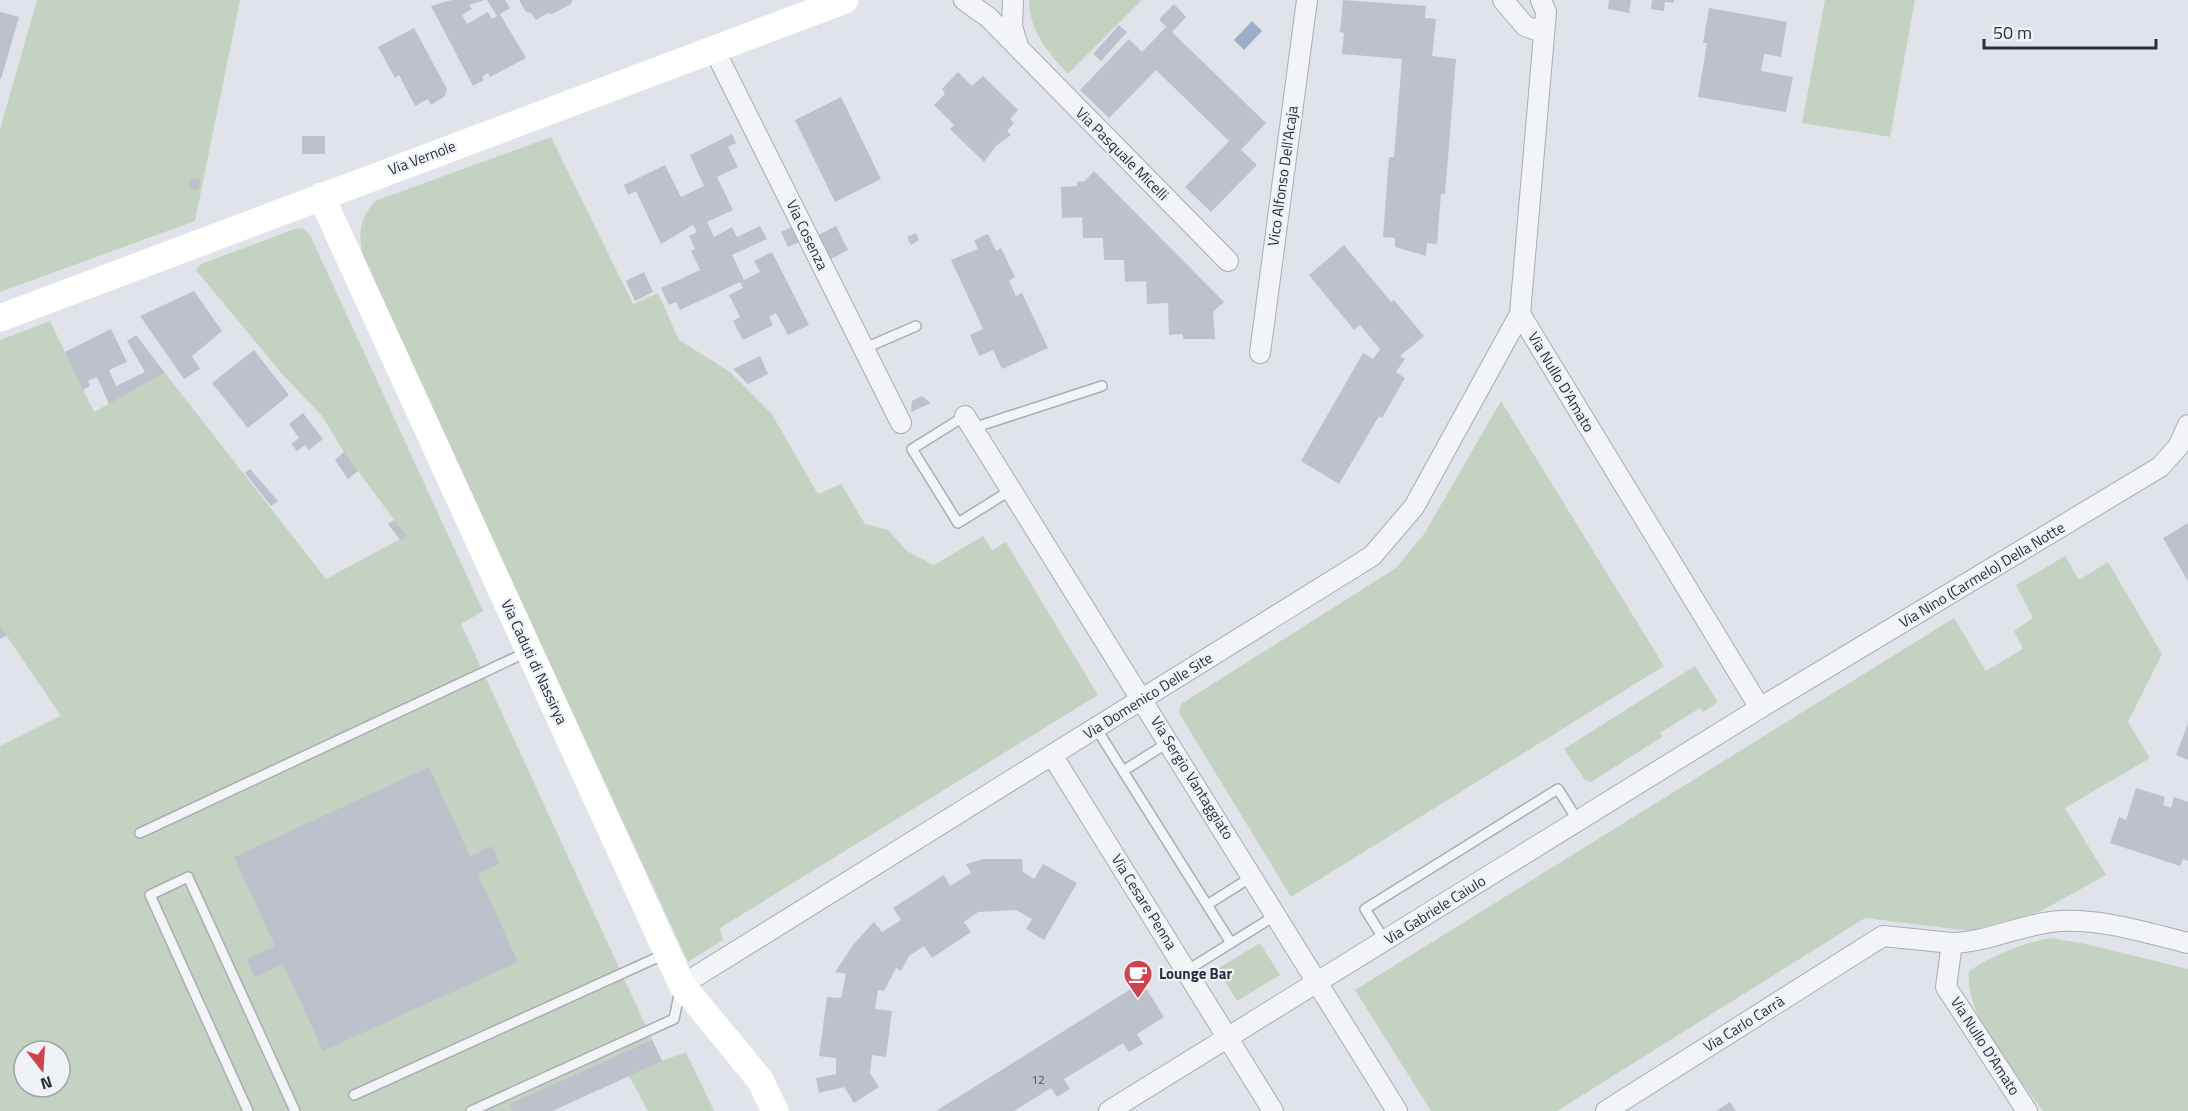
<svg xmlns="http://www.w3.org/2000/svg" width="2188" height="1111" font-family="'Titillium Web',sans-serif">
  <style>
    .green { fill: #c4d3c1; fill-rule: evenodd }
    .water { fill: #9aaec9 }
    .building { fill: #bdc1cc }
    .lines { fill: none; stroke-linecap: round; stroke-linejoin: round }
    .lane-casing { stroke: #a9adb6; stroke-width: 12 }
    .street-casing { stroke: #a9adb6; stroke-width: 22 }
    .lane { stroke: #f2f4f7; stroke-width: 9 }
    .street { stroke: #f2f4f7; stroke-width: 20 }
    .secondary { stroke: #fff; stroke-width: 27 }
    .labels { text-anchor: middle; stroke-width: 4.5; stroke-linejoin: round; paint-order: stroke }
    .number-label { font-size: 12px; fill: #4d5463 }
    .street-label { font-size: 15px; fill: #282f40; stroke: #eff2f6 }
    .poi-label { font-size: 15px; font-weight: bold; fill: #282f40; stroke: #eff2f6; text-anchor: start }
  </style>
  <rect width="100%" height="100%" fill="#e0e3e9"/>
  <path class="green" d="M37 0H240L195 221 0 292V129Z
    M1029 0H1142L1068 74C1048 53 1029 30 1029 0Z
    M1825 0H1915L1890 137 1802 123Z
    M551 137 633 304 658 293 679 340 730 372 771 413 818 494 841 484 865 524 888 530 907 551 934 565 983 536 992 550 1006 542 1098 695 720 928 723 940 688 962 365 265C359 237 356 224 375 201Z
    M303 228 310 235 483 611 461 624 662 1061 686 1052 714 1111H648L629 1076 552 1111H0V746L61 716 0 626V340L50 321 94 412 165 373 326 579 406 536 344 452 322 416 283 375 196 270 201 264 295 229ZM24 1051H60V1087H24Z
    M1501 401 1664 666 1291 897 1179 713 1181 704 1396 568 1424 534Z
    M2065 556 2079 580 2108 562 2162 654 2128 722 2150 758 2065 808 2106 875 2041 911 1970 931 1865 918 1557 1111H1431L1355 990 1954 618 1986 671 2023 649 2014 631 2033 618 2016 585Z
    M1695 666 1718 702 1703 712 1700 708 1660 733 1662 737 1591 782 1585 780 1564 749Z
    M2050 938 2086 944 2188 969V1111H2043C2018 1075 1963 1016 1969 971 1995 954 2020 944 2050 938Z
    M1260 943 1280 975 1237 1001 1217 969Z"/>
  <path class="water" d="M1252 21 1262 31 1244 50 1234 40Z"/>
  <path class="building" d="M452 0H485L469 5 472 9 462 15 467 24 488 12 492 19 497 16 487 0H505L510 8 500 14 526 58 490 77 488 73 482 77 484 80 473 86 431 6Z
    M519 0H572L571 4 552 14 548 13 536 20 531 13 526 12Z
    M1343 0 1426 6 1425 18 1436 19 1432 56 1456 59 1445 194H1441L1437 244 1427 243 1426 256 1395 247V238L1383 237 1389 157H1394L1402 59 1342 54 1344 33 1340 32Z
    M1609 0H1631L1629 13 1608 9Z
    M1652 0H1674V3L1665 2 1664 11 1651 9Z
    M1174 4 1186 17 1172 32 1266 123 1241 150 1257 165 1211 212 1185 187 1229 141 1156 70 1109 118 1080 90 1129 39 1142 52 1166 27 1159 19Z
    M1709 8 1787 22 1781 57 1764 54 1761 71 1793 77 1786 112 1698 97 1707 43H1703Z
    M0 12 19 17 1 79H0Z
    M1119 25 1127 32 1101 61 1093 54Z
    M414 28 447 89 445 96 431 105 428 99 415 106 399 75 395 78 378 47Z
    M958 72 972 86 983 76 1018 110 1010 119 1014 123 1007 131 1011 135 996 146 984 162 950 129 954 125 934 105 945 94 942 89Z
    M841 97 881 179 835 202 795 120Z
    M732 134 736 143 728 147 738 167 717 177 733 210 707 222 714 237 732 227 737 237 760 226 767 239 732 255 744 280 760 272 754 261 772 252 809 325 788 335 776 313 769 317 773 325 743 340 733 321 740 317 729 295 743 288 740 282 680 310 676 302 669 305 661 288 700 270 691 251 695 249 689 236 697 232 693 225 661 244 636 191 628 195 624 185 665 165 681 197 704 186 690 155Z
    M302 136H325V154H302Z
    M1094 171 1224 302 1213 312 1215 339H1183V334L1169 335 1168 303 1147 304 1146 281 1125 282 1124 260H1104L1103 238H1083L1082 217 1062 218 1061 187 1077 186V182L1085 181Z
    M191 178 201 180 198 190 189 188Z
    M836 226 848 250 827 261 815 237Z
    M792 227 799 242 788 247 781 232Z
    M916 233 919 240 911 245 907 237Z
    M988 234 996 251 1001 248 1015 277 1009 281 1016 296 1022 293 1048 348 1002 369 993 350 979 356 970 335 983 329 951 260 978 249 974 240Z
    M1344 245 1391 302 1394 300 1424 336 1400 356 1405 359 1396 372 1405 378 1382 418 1379 416 1339 484 1301 461 1363 353 1373 359 1380 349 1360 325 1354 330 1309 275Z
    M644 272 653 292 635 301 626 281Z
    M194 291 222 331 192 356 200 369 184 379 140 316Z
    M111 329 127 362 109 370 116 386 145 372 127 341 136 335 165 373 109 404 97 377 88 381 90 386 83 390 65 352Z
    M254 350 289 395 248 428 212 383Z
    M760 356 768 374 748 384 733 369Z
    M922 396 931 403 911 412 912 401Z
    M303 413 323 439 309 450 305 445 297 451 291 444 299 438 289 424Z
    M344 452 358 471 348 479 335 460Z
    M250 469 278 501 271 506 245 473Z
    M394 520 407 536 401 541 388 524Z
    M2188 523V581L2163 538Z
    M0 626 7 635 0 639Z
    M2188 723V760L2176 755Z
    M429 767 470 856 492 846 500 863 478 874 518 962 323 1051 283 964 255 977 246 959 275 946 234 857Z
    M2136 788 2165 797 2163 805 2171 808 2174 797 2188 802V861L2183 859 2180 866 2110 843 2119 817 2126 820Z
    M984 859H1022L1023 872 1034 879 1043 864 1077 883 1044 940 1026 929 1032 919 1016 910 978 912 964 922 971 932 932 958 924 946 909 956 901 971 896 968 884 991 878 990 875 1009 892 1011 886 1057 872 1055 870 1073 879 1087 854 1103 844 1087 819 1093 816 1078 836 1074V1058L819 1056 827 997 841 998 846 974 835 972 853 945 874 922 882 932 901 920 893 908 944 875 950 886 971 873 966 864Z
    M1142 982 1164 1017 1137 1034 1143 1044 1129 1052 1123 1043 1064 1079 1070 1089 1057 1097 1051 1088 1014 1111H936Z
    M652 1040 662 1061 552 1111H513L510 1104Z
    M1730 1102 1736 1111H1716Z"/>
  <g class="lines">
    <g class="lane-casing">
      <path id="lane" d="M863 349 916 326
        M965 416 912 449 958 523 1011 490
        M973 428 1102 386
        M1096 728 1231 943
        M1123 771 1169 742
        M140 833 527 652
        M1207 905 1253 876
        M1385 941 1365 909 1558 789 1578 821
        M1186 971 1276 915
        M354 1095 665 954
        M248 1111 150 895 188 877 295 1111
        M471 1111 674 1019 680 990"/>
    </g>
    <g class="street-casing">
      <path id="street" d="M964 0 988 17 1228 261
        M1013 0 1012 26 1018 47
        M1503 0 1525 26 1544 33
        M1541 0 1546 12 1520 314 1760 708
        M713 47 901 423
        M1260 353 1307 0
        M965 416 1397 1111
        M1052 755 1273 1111
        M1952 943C1990 942 2023 923 2061 921 2104 919 2147 933 2188 943
        M682 985 1372 556 1414 507 1520 314
        M1109 1111 1760 708 2160 467 2178 447 2188 425
        M1606 1111 1883 936 1952 943 1946 987 2027 1111"/>
    </g>
    <use href="#lane" class="lane"/>
    <use href="#street" class="street"/>
    <path class="secondary" d="M321 196 682 985 760 1080 775 1111
      M0 318 845 0"/>
  </g>
  <defs>
    <g id="cafe-pin" transform="scale(1.5)"><path d="M0 17L-7.5 6A9.5 9.5 0 1 1 7.5 6Z" fill="#cf434e" stroke="#eff2f6"/><path d="M-5.5-4.5H6V0H3Q3 3.5 0 3.5H-2.5Q-5.5 3.5-5.5 0ZM3-3.2v2h1.7v-2ZM-6 4.5H4V6H-6Z" fill="#fff"/></g>
  </defs>
  <g fill-rule="evenodd">
    <use href="#cafe-pin" x="1138" y="974"/>
  </g>
  <g class="labels">
    <g class="number-label">
      <text x="1038" y="1084">12</text>
    </g>
    <g class="street-label">
      <text transform="translate(1122 154) rotate(45)" y="5">Via Pasquale Micelli</text>
      <text transform="translate(422 158) rotate(-21)" y="5">Via Vernole</text>
      <text transform="translate(1283 176) rotate(-82)" y="5">Vico Alfonso Dell'Acaja</text>
      <text transform="translate(807 235) rotate(64)" y="5">Via Cosenza</text>
      <text transform="translate(1561 382) rotate(59)" y="5">Via Nullo D'Amato</text>
      <text transform="translate(1982 575) rotate(-31)" y="5">Via Nino (Carmelo) Della Notte</text>
      <text transform="translate(534 662) rotate(65)" y="5">Via Caduti di Nassirya</text>
      <text transform="translate(1148 696) rotate(-32)" y="5">Via Domenico Delle Site</text>
      <text transform="translate(1192 778) rotate(58)" y="5">Via Sergio Vantaggiato</text>
      <text transform="translate(1144 902) rotate(58)" y="5">Via Cesare Penna</text>
      <text transform="translate(1435 910) rotate(-32)" y="5">Via Gabriele Caiulo</text>
      <text transform="translate(1744 1024) rotate(-32)" y="5">Via Carlo Carrà</text>
      <text transform="translate(1985 1046) rotate(57)" y="5">Via Nullo D'Amato</text>
    </g>
    <g class="poi-label">
      <text x="1159" y="979">Lounge Bar</text>
    </g>
  </g>
  <g transform="translate(42 1069) rotate(163)"><circle r="28" fill="#eff2f6" stroke="#9fa4ad" stroke-width="1.5"/>
  <path d="M0-4.5L10 22L0 15L-10 22Z" fill="#cf434e"/>
  <text y="-9" font-size="16" font-weight="bold" text-anchor="middle" fill="#282f40">N</text>
  </g>
  <path d="M1984 39v9h172v-9" fill="none" stroke="#282f40" stroke-width="3"/>
  <text x="1993" y="39" font-size="18" fill="#282f40" stroke="#eff2f6" stroke-width="4.5" paint-order="stroke">50 m</text>
</svg>
